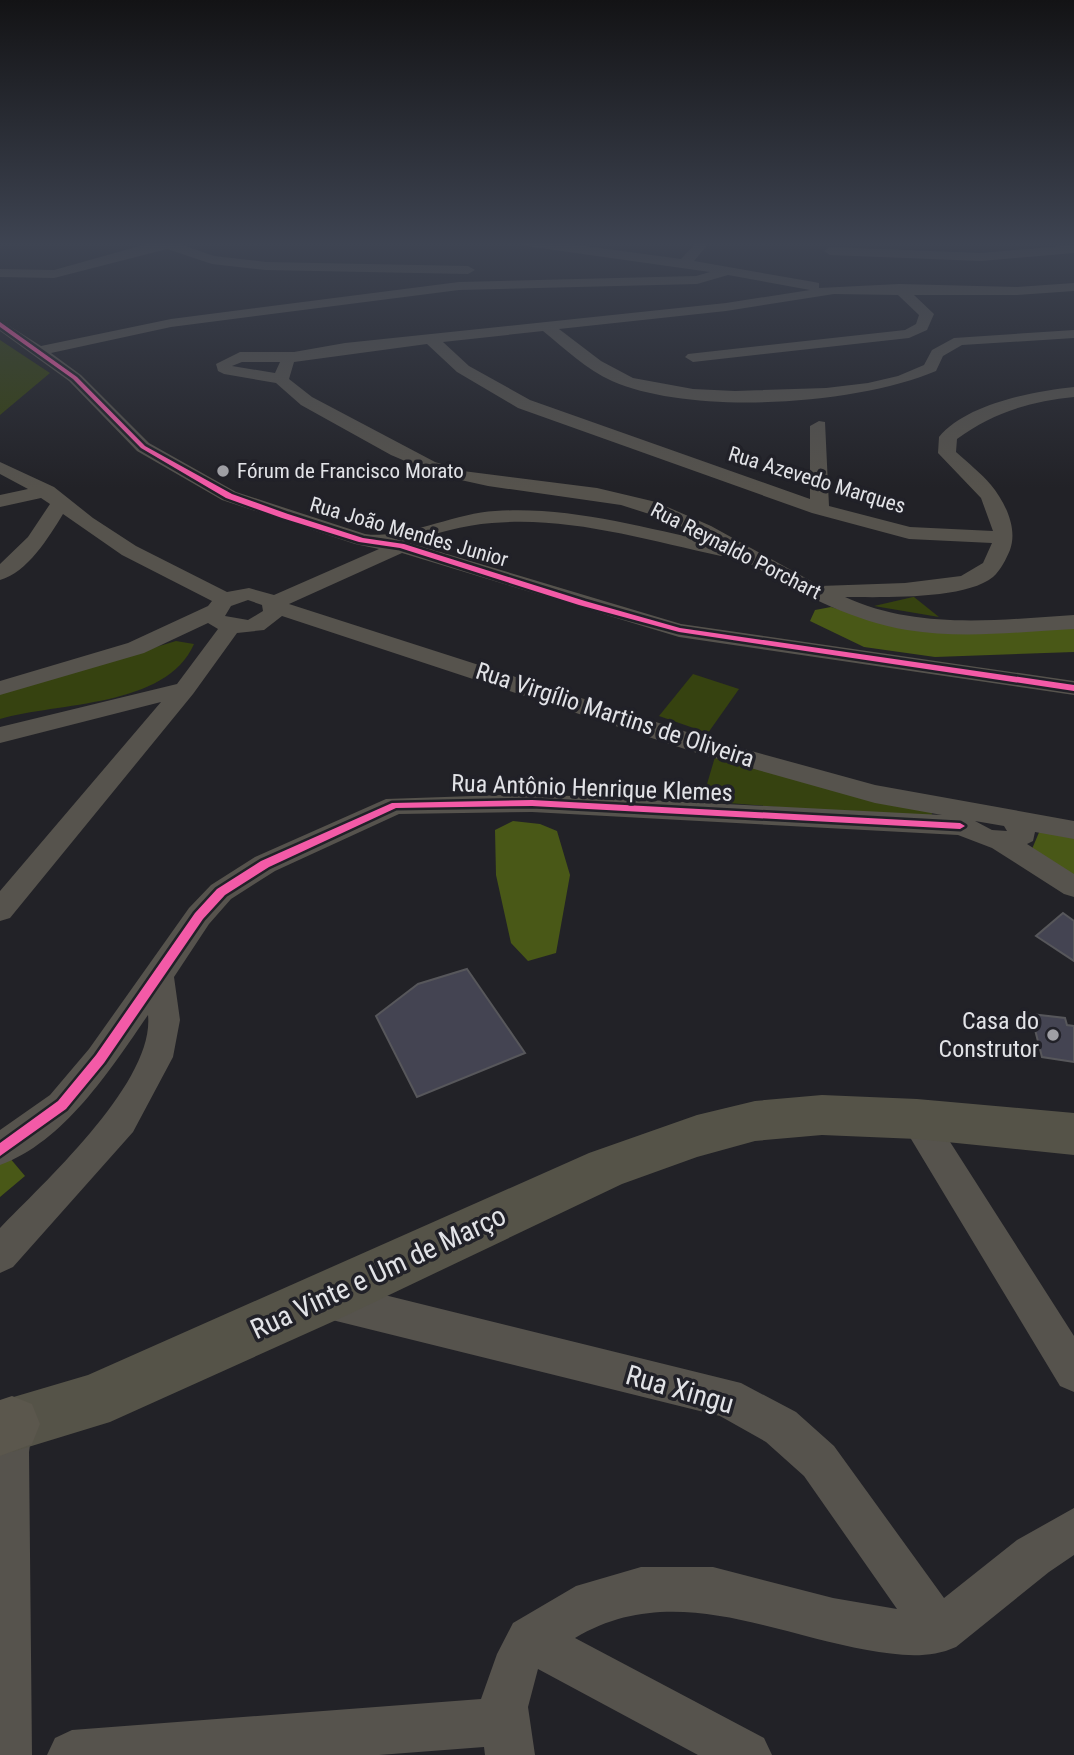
<svg xmlns="http://www.w3.org/2000/svg" width="1074" height="1755" font-family="'Roboto Condensed',sans-serif">
  <style>
    .green { fill: #364210 }
    .forest { fill: #495817 }
    .building { fill: #444452; stroke: #57575b; stroke-width: 2 }
    .lines { fill: none; stroke-linecap: round; stroke-linejoin: round }
    .minor { fill: #56534d; fill-rule: evenodd }
    .secondary { fill: #555348; fill-rule: evenodd }
    .primary { fill: #5b574d; fill-rule: evenodd }
    .cycleway-casing { stroke: #212128; stroke-width: 5 }
    .cycleway { fill: #f35aa7; fill-rule: evenodd }
    .poi-dot { fill: #9f9fa4; stroke: #212128; stroke-width: 2.5 }
    .labels { text-anchor: middle; stroke-width: 7; stroke-linejoin: round; paint-order: stroke }
    .far-poi-label { font-size: 21px; fill: #e2e3e7; stroke: #212128; text-anchor: start }
    .far-street-label { font-size: 21px; fill: #e2e3e7; stroke: #212128 }
    .street-label { font-size: 24px; fill: #e2e3e7; stroke: #212128 }
    .poi-label { font-size: 24px; fill: #e2e3e7; stroke: #212128; text-anchor: end }
    .near-street-label { font-size: 28px; fill: #e2e3e7; stroke: #212128 }
  </style>
  <rect width="100%" height="100%" fill="#222227"/>
  <path class="green" d="M0 340 50 373 0 415Z
    M914 597 939 617 874 606 913 597Z
    M176 641 194 644C166 708 58 702 0 719V694Z
    M693 674 739 689 708 733 659 716Z
    M715 757 921 809 932 813 931 819 702 801Z"/>
  <path class="forest" d="M831 607 877 621 1074 626V652L935 657 864 647 810 621 815 610Z
    M513 821 540 824 557 831 570 875 556 953 528 961 511 943 496 875 495 830Z
    M1040 830 1074 836V881L1032 849Z
    M9 1157 25 1176 0 1197V1161Z"/>
  <path class="building" d="M1063 913 1074 921V961L1036 936Z
    M467 969 525 1053 417 1097 376 1016 418 984Z
    M1031 1014 1065 1018 1067 1025 1074 1026V1062L1042 1057Z"/>
  <g class="lines">
    <path class="minor" d="M154 242H174L214 256 266 262 468 266 475 270 468 274 266 270 212 264 167 249 54 278 0 277V269L54 270Z
      M520 242H556L681 259 697 242H710L694 261 814 282 819 283V288L899 284 1017 287 1074 283V291L1017 295H914L934 314 927 330 909 338 693 362 685 357 688 354 905 330 916 324 919 315 898 295 834 294 726 311 559 329 601 361 633 378 693 389 735 391 826 388 868 383 898 376 924 365 932 350 954 338 1074 330V338L962 345 943 356 936 371C856 405 692 416 612 381 586 369 565 349 543 331L443 342 469 366 530 400 810 499V426L819 421 825 422 829 506 910 527 993 531 981 498 938 453 939 437C966 404 1034 391 1074 387V397C1031 401 992 413 957 439L956 452C968 463 981 473 991 485 1005 502 1018 528 1010 550 1006 559 1001 570 993 577 965 600 881 597 845 597 917 630 997 620 1074 615V629C1019 632 962 639 907 630 842 619 786 585 730 552L721 556C646 540 569 516 492 523 463 525 435 534 407 542L681 624 1074 681V695L679 637 402 553 289 604 715 741 875 785 1074 821V839L1035 832 1033 841 1027 844 1074 874V897L1064 894 992 848 958 835 532 812 399 814 275 871 231 899 209 924 174 977 180 1020 173 1057 133 1132 13 1267 0 1273V1228C44 1182 155 1082 148 1015 111 1069 64 1142 0 1165V1130L50 1095 89 1049 189 908 211 885 255 857 386 799 532 794 942 815 875 803 697 753 282 616 264 630 237 633 193 694 10 918 0 921V891L161 702 0 743V727L177 684 218 629 208 623 144 653 0 695V681L128 643 208 606 212 601 122 555 63 514C49 537 27 573 0 580V564L28 537 50 504 41 498 0 507V495L28 489 0 474V462L54 487 93 518 136 546 227 592 249 588 274 595 379 549 355 544 222 500 137 451 69 381 0 331V320L41 346 171 319 459 282 696 276 710 272 526 246ZM728 275 810 290 726 303 345 343 294 352H240L216 364 218 371 224 374 276 383 301 405 391 455 438 475 488 486 621 505 668 520 712 542C640 527 569 506 495 511 455 513 402 540 365 534L236 492 149 443 81 375 51 353 171 327 459 290 697 284ZM427 344 457 372 518 408 812 513 909 539 992 543 983 563 961 576 905 583 820 586 711 526 656 502 597 488 463 471 435 462 312 397 289 379 294 362ZM242 362H280L275 373 232 366ZM248 600 262 605 263 611 248 620 225 616 231 606ZM975 821 1004 826 1007 831 992 830Z
      M1074 245V253L981 261 830 255 824 251 830 247 981 253Z
      M917 1104 929 1109 1074 1336V1392L1060 1386 905 1129 900 1119 905 1109Z
      M324 1280 741 1383 796 1412 834 1446 944 1598 1017 1540 1074 1508V1555L1049 1572 956 1647C927 1660 897 1655 867 1650 768 1632 670 1581 575 1638L764 1738 772 1755H698L538 1669 528 1707 535 1755H485L484 1747 379 1755H47L55 1738 72 1730 481 1699 497 1654 513 1623 576 1586 641 1567H713L833 1598 897 1609 804 1476 766 1442 720 1416 324 1318 311 1312 305 1299 311 1286Z
      M12 1403 27 1409 33 1424 29 1452 32 1755H0V1408Z"/>
    <path class="secondary" d="M822 1095 917 1099 1074 1113V1155L917 1139 822 1135 755 1141 697 1157 622 1184 343 1317 110 1422 12 1452 0 1447V1401L88 1375 589 1153 697 1115 755 1101Z"/>
    <path class="primary" d="M12 1396 32 1404 40 1424 32 1444 0 1456V1400Z"/>
    <g class="cycleway-casing">
      <path id="cycleway" d="M0 322 77 377 145 446 232 494 288 514 363 538 404 544 585 601 680 628 1074 685V691L679 632 579 605 400 548 359 542 282 518 226 498 141 448 73 379 0 327Z
        M532 800 960 823 965 826 960 829 532 806 396 808 269 867 225 895 203 919 104 1063 66 1109 0 1156V1143L58 1101 96 1055 195 913 217 889 261 861 392 803Z"/>
    </g>
    <use href="#cycleway" class="cycleway"/>
  </g>
  <linearGradient id="sky" x2="0" y2="1"><stop stop-color="#131315"/><stop offset="0.5" stop-color="#3e4452"/><stop offset="1" stop-color="#3e4452" stop-opacity="0"/></linearGradient>
  <rect width="1074" height="488" fill="url(#sky)"/>
  <g class="poi-dot">
    <circle cx="223" cy="471" r="7"/>
    <circle cx="1053" cy="1035" r="7"/>
  </g>
  <g class="labels">
    <g class="far-poi-label">
      <text x="237" y="478">Fórum de Francisco Morato</text>
    </g>
    <g class="far-street-label">
      <text transform="translate(817 480) rotate(17)" y="7">Rua Azevedo Marques</text>
      <text transform="translate(409 532) rotate(16)" y="7">Rua João Mendes Junior</text>
      <text transform="translate(736 551) rotate(27)" y="7">Rua Reynaldo Porchart</text>
    </g>
    <g class="street-label">
      <text transform="translate(615 715) rotate(18)" y="8">Rua Virgílio Martins de Oliveira</text>
      <text transform="translate(592 788) rotate(2)" y="8">Rua Antônio Henrique Klemes</text>
    </g>
    <g class="poi-label">
      <text x="1039" y="1029">Casa do<tspan x="1039" dy="28">Construtor</tspan></text>
    </g>
    <g class="near-street-label">
      <text transform="translate(378 1272) rotate(-25)" y="10">Rua Vinte e Um de Março</text>
      <text transform="translate(680 1389) rotate(16)" y="10">Rua Xingu</text>
    </g>
  </g>
</svg>
